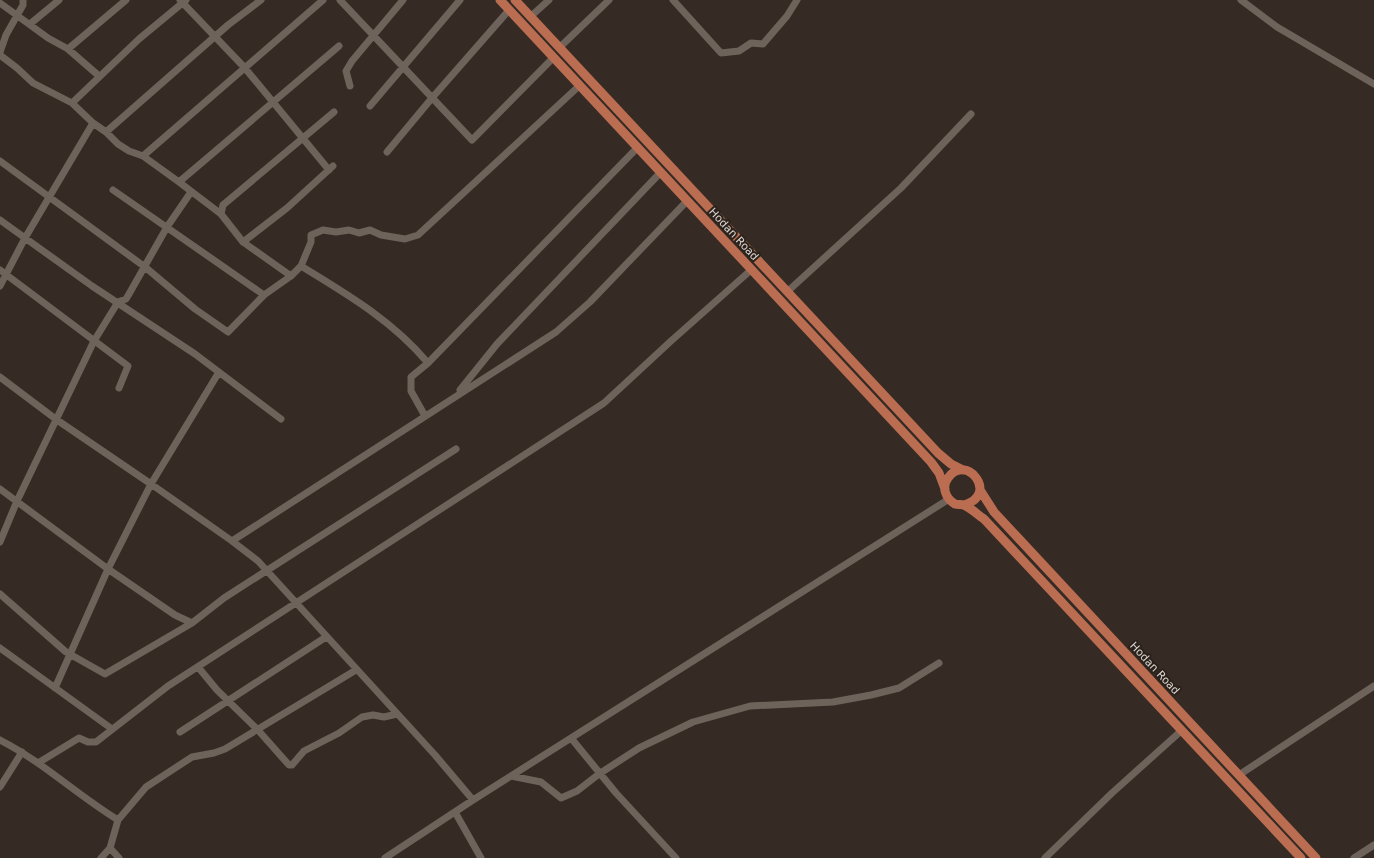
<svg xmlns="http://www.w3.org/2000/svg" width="1374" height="858" font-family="'DejaVu Sans',sans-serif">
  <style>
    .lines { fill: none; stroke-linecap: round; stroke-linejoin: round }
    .minor { stroke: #6e635b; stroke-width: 7 }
    .major { stroke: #bb6d51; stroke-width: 9 }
    .labels { text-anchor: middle; stroke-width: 4; stroke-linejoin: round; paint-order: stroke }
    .street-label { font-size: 11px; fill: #ddd6d2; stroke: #2b221b }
  </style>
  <rect width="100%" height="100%" fill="#352b24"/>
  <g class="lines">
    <path class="minor" d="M180 0 244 67 329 170
      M340 0 472 140 553 58
      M673 0 721 53 739 51 751 43 763 44 787 16 797 0
      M1241 0 1277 27 1374 84
      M0 3 48 38 68 49 99 76
      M530 17 549 0
      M30 24 59 0
      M559 48 609 0
      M68 49 126 0
      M0 52 6 35 23 5V0
      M0 55 17 68 33 83 72 103 93 123 106 132 118 144 129 151 143 156 179 182 221 214 243 242 291 276
      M350 86 346 71 352 61 403 0
      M72 103 139 39 186 0
      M370 106 460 0
      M106 132 228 25 261 0
      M387 152 432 98 509 10
      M143 156 323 0
      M0 161 145 267 195 309 228 332 264 295 291 276 301 266 311 242V235L323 230 336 232 349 230 359 233 370 230 381 235 405 239 418 235 579 86
      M179 182 339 46
      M113 190 264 295
      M221 214 223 205 334 112
      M0 220 92 286 195 354 281 419
      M243 242 287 208 333 166
      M301 266C347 294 393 321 428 363
      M0 270 128 366 119 388
      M0 286 25 238 93 123
      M788 291 901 188 971 114
      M0 377 57 420 151 484 219 372
      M460 390 497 344 660 173
      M425 416 411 391V377L428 363 637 148
      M0 489 108 569 175 615 192 623 224 598 456 449
      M232 541 556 332 590 302 687 201
      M0 542 17 501 94 341 118 302 126 299 129 294 167 227 191 192
      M0 594 66 652 105 674 192 623
      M0 648 112 729
      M198 667 217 690 257 729 289 765H292L304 751 339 733 362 717 373 715 384 717 397 714
      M55 688 108 569 151 484 232 541 258 561 435 755 473 800
      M180 732 326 637
      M571 738 616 793 676 858
      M0 740C43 762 77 795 118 820
      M38 763 79 738 88 742H96L168 686 604 403 671 341 751 270
      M1239 775 1374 686
      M511 776 541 782 561 798 577 791 599 774 639 748 693 722 750 706 833 702 871 695 899 688 939 663
      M0 787 22 752
      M455 812 481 858
      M110 848 119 858
      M101 858 110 848 118 820 146 787 192 757 214 753 225 749 356 670
      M385 858 473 800 949 499
      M1045 858 1112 793 1181 731
      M1354 858 1374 845"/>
    <path class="major" d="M500 0 931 462 939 473 945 489
      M515 0 938 453 951 464 963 470
      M980 490 994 512 1316 858
      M964 505C1000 495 966 452 948 478 941 487 946 499 955 504 958 505 961 504 964 505 971 508 978 515 984 519L1301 858"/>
  </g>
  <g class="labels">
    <g class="street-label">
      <text transform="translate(734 234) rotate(47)" y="4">Hodan Road</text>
      <text transform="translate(1155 668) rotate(47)" y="4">Hodan Road</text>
    </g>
  </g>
</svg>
